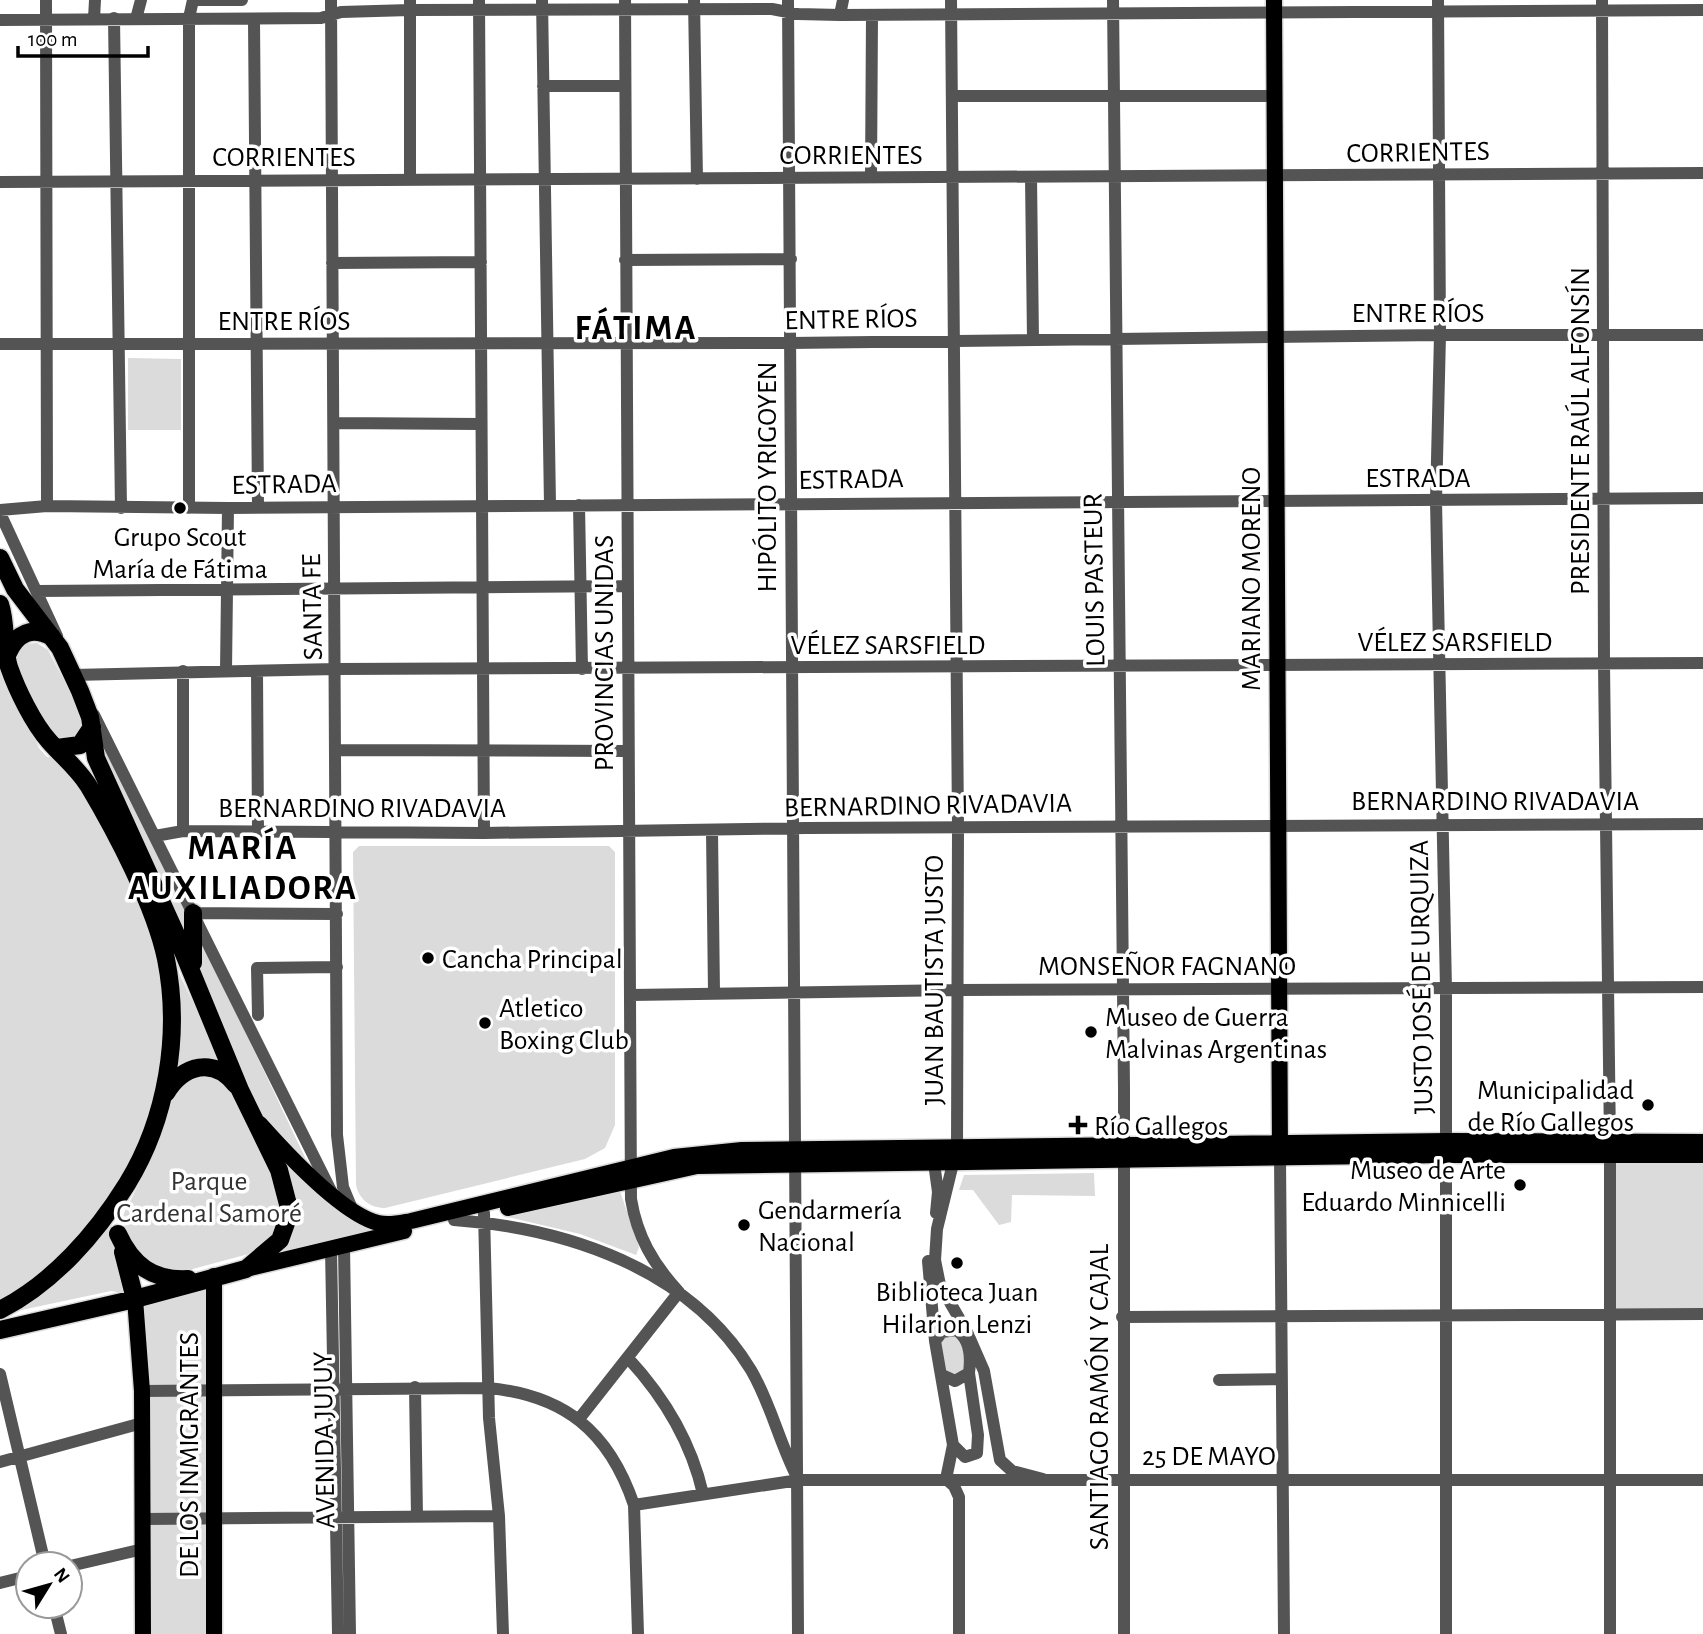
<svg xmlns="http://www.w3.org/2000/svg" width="1703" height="1634" font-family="'Alegreya Sans',sans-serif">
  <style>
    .green { fill: #dbdbdb }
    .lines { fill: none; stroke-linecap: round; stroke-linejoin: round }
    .major-casing { stroke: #dbdbdb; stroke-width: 19 }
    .highway-casing { stroke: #dbdbdb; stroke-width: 21 }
    .minor { stroke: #545454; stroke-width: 12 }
    .major { stroke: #000; stroke-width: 16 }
    .highway { stroke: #000; stroke-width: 18 }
    .poi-dot { fill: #000; stroke: #fff; stroke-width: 2.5 }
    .labels { text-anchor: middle; stroke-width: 7; stroke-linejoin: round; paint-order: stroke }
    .street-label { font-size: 28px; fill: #000; stroke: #fff }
    .poi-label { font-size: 28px; fill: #000; stroke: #fff; text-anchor: start }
    .park-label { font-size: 28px; fill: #323232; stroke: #fff }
    .district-label { font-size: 35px; font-weight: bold; letter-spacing: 2px; fill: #000; stroke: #fff }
  </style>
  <rect width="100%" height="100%" fill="#fff"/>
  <path class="green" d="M128 358 181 359V430H128Z
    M37 643 48 650 82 716V728L74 738 61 740C44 729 10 670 18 650L25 644Z
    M0 662 39 748 47 757 57 758C65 767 75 775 82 785 98 809 109 840 122 866 193 1008 173 1146 59 1259 42 1276 19 1289 0 1304Z
    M96 723 189 914 187 940 100 760Z
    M359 846H609L615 852V1125L605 1148 585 1159 385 1208C370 1208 359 1199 356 1185L353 852Z
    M195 926 311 1170 263 1121 200 986Z
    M169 952 224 1068 171 1074Z
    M196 1073 212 1075 226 1085 273 1174 284 1212 281 1229 256 1252 174 1274 149 1266 124 1231 123 1215 143 1176 170 1098Z
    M1610 1155H1703V1314L1608 1315Z
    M278 1158 320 1193 376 1231 269 1259 285 1241Z
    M1094 1173 1095 1196 1012 1195 1011 1222 999 1225 973 1190H959L964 1175Z
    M620 1191 639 1247 636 1255 580 1234 508 1217Z
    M111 1223 130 1294 111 1291 12 1312Z
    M209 1282V1385L149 1386 145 1382 144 1303Z
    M945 1334 961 1338 967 1367 961 1377 945 1372 940 1341Z
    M208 1394 211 1513 150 1514 149 1396Z
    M208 1522 211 1634H148L147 1524Z"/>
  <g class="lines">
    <g class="major-casing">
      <path id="major" d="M1274 0 1280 1155
        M260 1124C285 1152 342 1214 378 1223 389 1226 400 1223 411 1221L674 1157 742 1150 1447 1141 1703 1142
        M508 1208 697 1166 1446 1155H1703
        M246 1269 404 1231
        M135 1299 142 1391 143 1634
        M214 1634V1276"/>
    </g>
    <g class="highway-casing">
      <path id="highway" d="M0 558 15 589 60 648 80 691 90 717 96 758 175 932 240 1090 279 1170 290 1212 280 1240 246 1269 135 1299 0 1330
        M0 604C7 625 3 649 9 667 17 690 33 723 49 741 62 756 77 768 88 785 116 832 155 906 166 959 181 1034 167 1119 127 1184 96 1234 53 1283 0 1310
        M8 653C17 633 32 626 52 637
        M57 748 80 745 92 727
        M193 913V963
        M166 1093C183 1065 214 1056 236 1085
        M118 1234C132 1265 153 1281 188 1279
        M123 1252 135 1299"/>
    </g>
    <path class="minor" d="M46 0 47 506
      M193 0H242
      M331 0 337 1135 343 1187 353 1211
      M479 0 484 833
      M542 0 550 505
      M625 0 631 1199C637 1236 653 1264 679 1292
      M694 0 697 179
      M788 0 798 1634
      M951 0 958 827 957 1147 937 1229 935 1260 940 1285 967 1332 984 1371 1000 1460 1012 1471 1043 1479
      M1113 0 1124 1088V1634
      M1438 0 1440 335 1436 501 1446 989V1634
      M1602 0 1604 665 1610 1143V1634
      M840 15 843 0
      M114 18 121 508
      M94 19 95 0
      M136 19 141 0
      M0 20 321 18 341 12 410 10 772 9 798 14 840 15 1703 10
      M254 20 258 507
      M543 86H625
      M952 96H1275
      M871 177 872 15
      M1031 177 1033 340
      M410 180V0
      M0 182 1703 173
      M625 260 791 259
      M332 263 481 262
      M0 344 790 343 1440 335H1703
      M334 423 481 424
      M579 505 582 669
      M189 508V18L193 0
      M0 510 47 506 228 508 1703 498
      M0 513 57 636
      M37 591 627 586
      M183 671V831
      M226 671 228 508
      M257 671 258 831
      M73 675 336 669 1703 663
      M94 715 332 1193
      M337 750 627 751
      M712 831 714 993
      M155 836 183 831 484 833 806 828 1703 824
      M193 913 337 914
      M631 995 958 990 1703 987
      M258 1015 257 968 337 967
      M1280 1157 1284 1634
      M934 1163 938 1192 936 1213
      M484 1213 489 1418 499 1516 503 1634
      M454 1220C566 1228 689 1268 751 1370 771 1404 779 1442 797 1477
      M344 1246 350 1634
      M331 1249 338 1634
      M928 1261 935 1341 953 1445 946 1479
      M1122 1317 1703 1314
      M935 1341 942 1332 956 1330C971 1339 971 1358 969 1373L955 1381 942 1375
      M628 1358C665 1398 691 1441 703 1494
      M0 1374 45 1564
      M1219 1380 1282 1379
      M415 1387 417 1517
      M142 1391 488 1388C564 1395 609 1431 634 1505L638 1634
      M579 1419 679 1292
      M953 1445 965 1457 977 1453 978 1435 969 1373
      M0 1462 142 1423
      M946 1479 954 1486 959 1497V1634
      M634 1505 799 1480H1703
      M144 1519 499 1516
      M70 1566 143 1549
      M0 1583 28 1576
      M54 1606 61 1634"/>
    <use href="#major" class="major"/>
    <use href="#highway" class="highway"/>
  </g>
  <g class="poi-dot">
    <circle cx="180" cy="508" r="7"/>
    <circle cx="428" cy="958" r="7"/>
    <circle cx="485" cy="1023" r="7"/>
    <circle cx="1091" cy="1032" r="7"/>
    <circle cx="1648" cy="1105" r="7"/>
    <path d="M1074.5 1114.5h7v7h7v7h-7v7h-7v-7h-7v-7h7z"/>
    <circle cx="1520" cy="1185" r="7"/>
    <circle cx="744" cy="1225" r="7"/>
    <circle cx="957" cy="1263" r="7"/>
  </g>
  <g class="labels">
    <g class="street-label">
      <text transform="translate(1418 151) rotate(-1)" y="10">CORRIENTES</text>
      <text x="851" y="164">CORRIENTES</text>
      <text x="284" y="166">CORRIENTES</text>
      <text x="1418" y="322">ENTRE RÍOS</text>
      <text transform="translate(851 318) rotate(-1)" y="10">ENTRE RÍOS</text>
      <text x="284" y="330">ENTRE RÍOS</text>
      <text transform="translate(1579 431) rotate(-90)" y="10">PRESIDENTE RAÚL ALFONSÍN</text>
      <text transform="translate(766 477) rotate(-90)" y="10">HIPÓLITO YRIGOYEN</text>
      <text x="1418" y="487">ESTRADA</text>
      <text transform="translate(851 478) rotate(-1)" y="10">ESTRADA</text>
      <text transform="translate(284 483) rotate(-1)" y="10">ESTRADA</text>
      <text transform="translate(1250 579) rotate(-90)" y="10">MARIANO MORENO</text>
      <text transform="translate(1093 580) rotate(-91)" y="10">LOUIS PASTEUR</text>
      <text transform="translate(311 607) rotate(-91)" y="10">SANTA FE</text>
      <text x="1455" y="651">VÉLEZ SARSFIELD</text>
      <text x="888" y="654">VÉLEZ SARSFIELD</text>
      <text transform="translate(603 653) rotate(-90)" y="10">PROVINCIAS UNIDAS</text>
      <text x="1495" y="810">BERNARDINO RIVADAVIA</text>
      <text transform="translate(928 804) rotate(-1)" y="10">BERNARDINO RIVADAVIA</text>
      <text x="362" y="817">BERNARDINO RIVADAVIA</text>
      <text x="1167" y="975">MONSEÑOR FAGNANO</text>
      <text transform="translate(1420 977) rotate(-91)" y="10">JUSTO JOSÉ DE URQUIZA</text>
      <text transform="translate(933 980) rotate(-90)" y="10">JUAN BAUTISTA JUSTO</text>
      <text transform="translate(1098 1397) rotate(-90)" y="10">SANTIAGO RAMÓN Y CAJAL</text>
      <text transform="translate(323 1440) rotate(-91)" y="10">AVENIDA JUJUY</text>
      <text transform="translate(188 1455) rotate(-90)" y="10">DE LOS INMIGRANTES</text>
      <text x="1209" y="1465">25 DE MAYO</text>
    </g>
    <g class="poi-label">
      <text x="180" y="546" text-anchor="middle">Grupo Scout<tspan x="180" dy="32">María de Fátima</tspan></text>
      <text x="442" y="968">Cancha Principal</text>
      <text x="499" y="1017">Atletico<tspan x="499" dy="32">Boxing Club</tspan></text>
      <text x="1105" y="1026">Museo de Guerra<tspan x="1105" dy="32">Malvinas Argentinas</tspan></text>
      <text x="1634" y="1099" text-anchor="end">Municipalidad<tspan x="1634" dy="32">de Río Gallegos</tspan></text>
      <text x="1094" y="1135">Río Gallegos</text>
      <text x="1506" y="1179" text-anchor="end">Museo de Arte<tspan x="1506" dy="32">Eduardo Minnicelli</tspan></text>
      <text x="758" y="1219">Gendarmería<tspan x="758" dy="32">Nacional</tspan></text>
      <text x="957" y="1301" text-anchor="middle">Biblioteca Juan<tspan x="957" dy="32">Hilarion Lenzi</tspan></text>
    </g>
    <g class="park-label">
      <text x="209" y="1190">Parque<tspan x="209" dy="32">Cardenal Samoré</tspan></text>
    </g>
    <g class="district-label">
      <text x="636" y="339">FÁTIMA</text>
      <text x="243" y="859">MARÍA<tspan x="243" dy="40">AUXILIADORA</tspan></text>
    </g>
  </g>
  <g transform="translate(49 1585) rotate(53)"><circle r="33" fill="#ffffff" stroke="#999999" stroke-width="2"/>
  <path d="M0-5L12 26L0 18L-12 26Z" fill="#000000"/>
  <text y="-10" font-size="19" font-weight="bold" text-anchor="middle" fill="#000000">N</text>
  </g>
  <path d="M18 46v10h130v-10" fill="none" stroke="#000000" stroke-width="3.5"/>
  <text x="28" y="46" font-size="21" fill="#000000" stroke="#ffffff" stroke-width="5" paint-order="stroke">100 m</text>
</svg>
